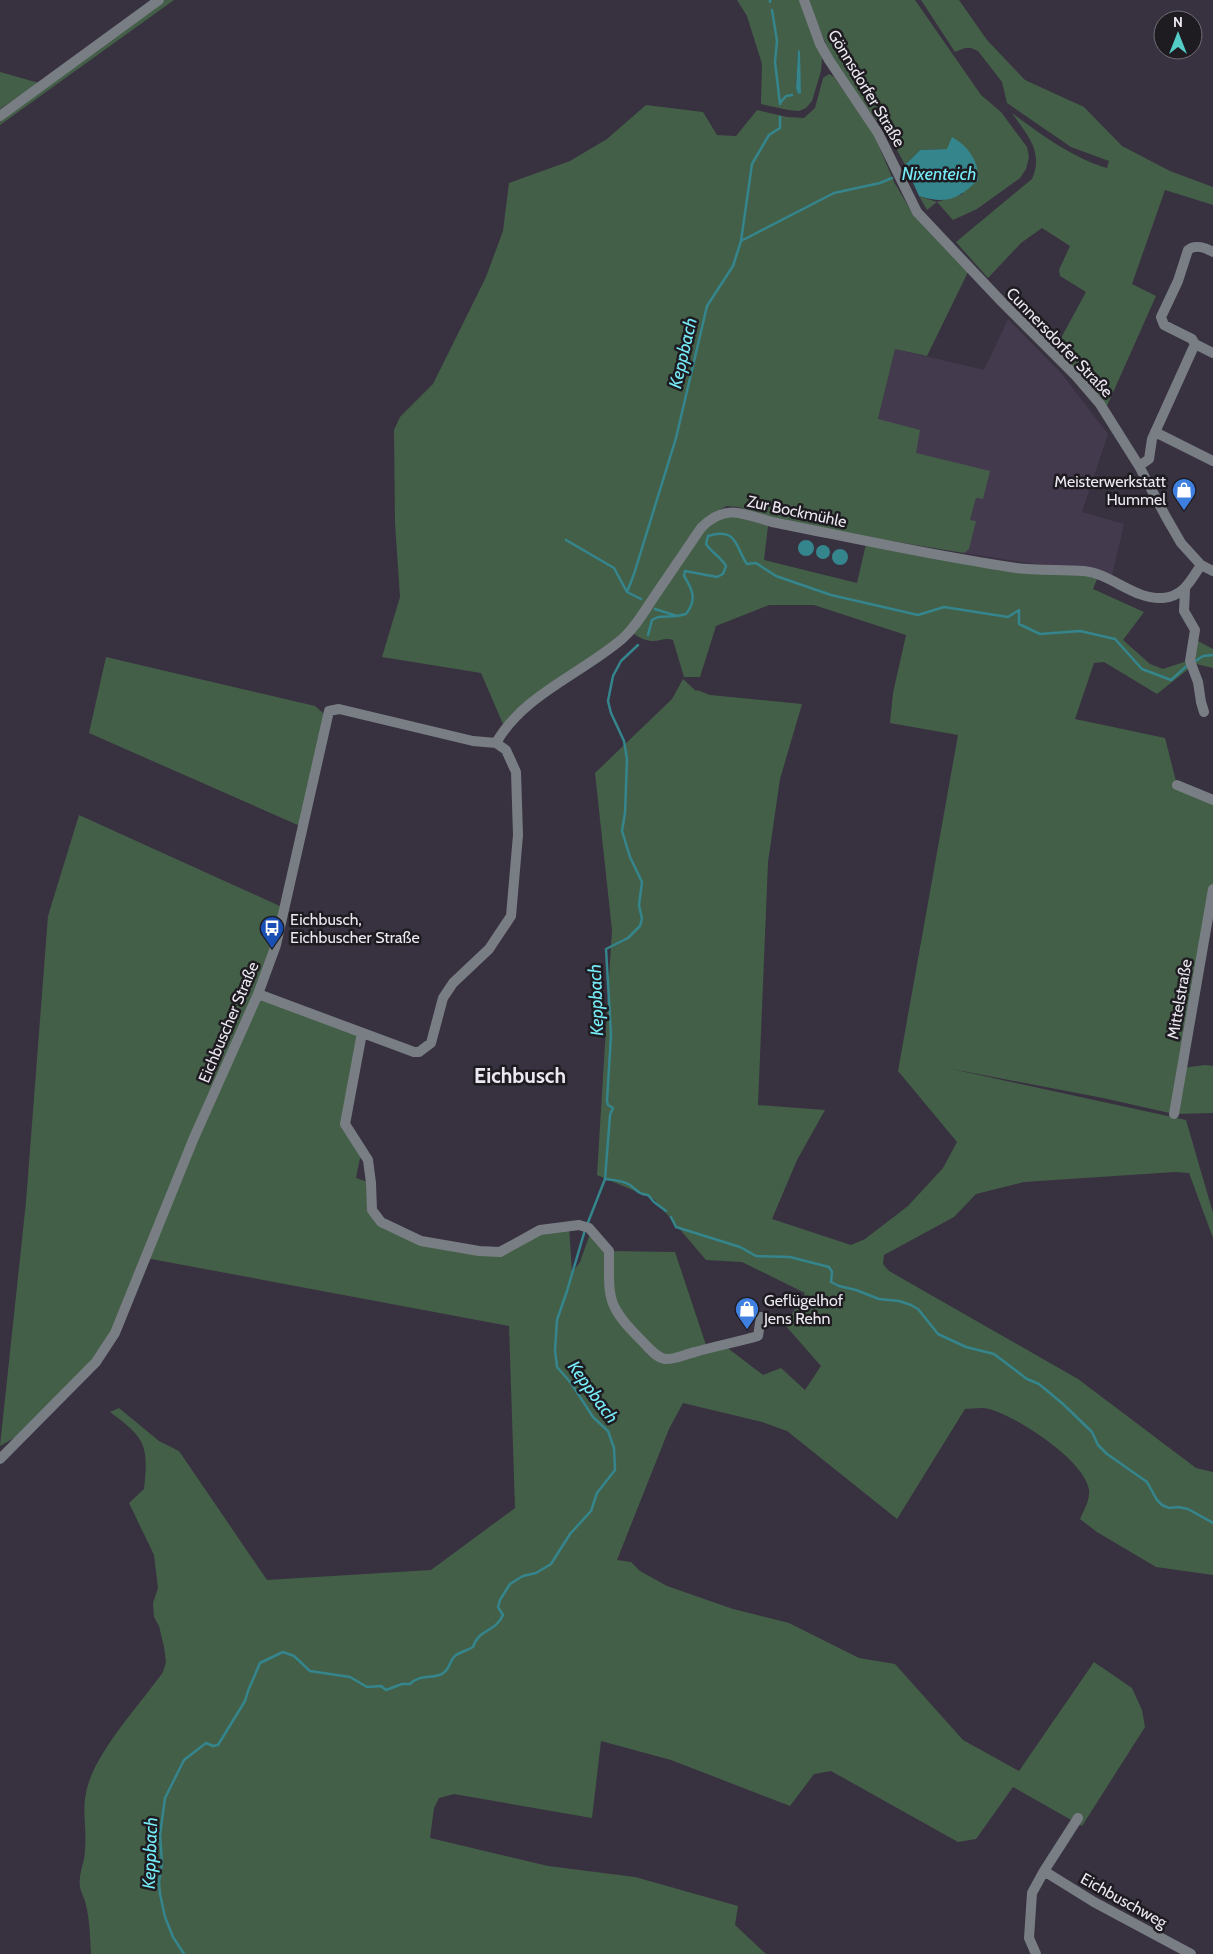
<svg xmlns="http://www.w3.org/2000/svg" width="1213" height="1954" font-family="Cabin,sans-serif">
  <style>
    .built { fill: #443a4e }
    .green { fill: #445f48; fill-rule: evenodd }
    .water { fill: #35858d }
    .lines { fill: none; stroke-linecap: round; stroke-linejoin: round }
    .stream { stroke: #35858d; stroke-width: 2.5 }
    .minor { stroke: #797e84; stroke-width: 10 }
    .labels { text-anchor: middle; stroke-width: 5; stroke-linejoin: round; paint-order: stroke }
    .street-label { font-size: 16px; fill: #ece8f1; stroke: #1e1b21 }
    .poi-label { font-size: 16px; fill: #ece8f1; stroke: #1e1b21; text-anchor: start }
    .water-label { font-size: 18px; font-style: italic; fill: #76ecf8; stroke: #1e1b21 }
    .district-label { font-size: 21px; font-weight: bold; fill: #ece8f1; stroke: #1e1b21 }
  </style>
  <rect width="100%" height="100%" fill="#383140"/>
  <path class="built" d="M1008 319 1061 373 1108 434 1082 512 1124 524 1112 576 964 553 969 548 975 521 970 520 976 498 983 499 916 453 878 419 895 349 984 370Z"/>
  <path class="green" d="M165 0H174L0 125V119Z
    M737 0H799L822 58 821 71 812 101 806 108 799 111 788 110 761 104 762 64 747 16ZM798 49 801 92 798 94 796 88Z
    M809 0H915L981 95 1001 112 1027 147 1029 157 1026 169 1020 178 977 209 953 220 937 202 927 210 919 196 937 202 963 194 947 149 920 150 905 165C889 131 862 105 842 74 827 50 818 26 809 0Z
    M921 0H959L987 40 1025 80 1084 107 1122 146 1170 171 1213 187V205L1165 190 1132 284 1156 296 1107 406 1082 375 1055 349 1086 292 1060 276 1059 270 1070 246 1042 228 1021 243 988 278 956 242 1032 179C1044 151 1027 135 1012 113 1042 135 1071 157 1107 168L1109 161 1071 147 1007 103 1002 82 978 51 971 48H965L955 52Z
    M0 72 39 83 0 109Z
    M829 74 834 77 873 132 894 182 913 214 968 272 927 356 895 349 878 419 920 430 916 453 990 471 983 499 976 498 970 520 976 521 969 549 964 553 782 523 739 507 727 506 713 513 735 516 768 526 764 560 857 583 866 544 1084 575 1097 579 1093 589 1144 612 1123 640 1150 664 1163 669 1187 661 1191 667 1157 694 1104 662 1094 663 1075 719 1165 738 1177 785 1213 800V911L1182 1068 1205 1065 1213 1066V1113L1174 1114 1103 1098 947 1068 1186 1120 1213 1213V1238L1189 1173 1175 1172 1024 1182 976 1194 954 1217 884 1255 883 1264 889 1271 1078 1379 1196 1468 1213 1472V1575L1156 1567 1097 1532 1080 1519C1084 1509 1090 1501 1089 1490 1085 1460 1016 1416 989 1409 982 1407 973 1409 965 1409L897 1519 787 1431 762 1422 683 1403 669 1429 617 1560 631 1562 640 1571 667 1586 733 1609 789 1623 859 1658 895 1664 963 1740 1019 1771 1094 1662 1132 1688 1142 1710 1145 1727 1082 1826 1013 1787 976 1839 958 1842 831 1771 814 1774 790 1806 671 1760 601 1741 592 1818 454 1794 439 1798 434 1808 430 1838 548 1866 635 1877 738 1906 735 1925 766 1954H91C90 1937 90 1922 86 1905 85 1899 81 1893 80 1887 78 1874 85 1862 85 1850 87 1830 82 1812 86 1793 93 1754 140 1705 163 1672L166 1662 164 1647 159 1626 154 1617 153 1603 158 1588 154 1555 129 1503 144 1489C149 1444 145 1438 110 1412L119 1408 159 1441 179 1451 267 1580 431 1570 515 1508 509 1326 146 1258 115 1333 32 1428 0 1446 26 1202 48 916 79 815 282 907 271 951 257 989 362 1033 345 1124 368 1160 360 1158 356 1178 371 1183 372 1210 421 1241 500 1252 523 1241 569 1225 572 1273 580 1262 591 1231 609 1251 675 1252 707 1348 725 1346 763 1375 781 1368 805 1390 821 1366 785 1325 805 1293 742 1262 706 1260 654 1199 597 1175 612 930 595 773 672 699 683 679 696 691 697 690 710 695 802 704 780 779 768 862 758 1105 825 1110 797 1160 772 1219 851 1245 865 1239 908 1206 943 1168 957 1142 898 1071 958 735 890 723 893 693 906 635 814 605H769L716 626 700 677H684L673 640C666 637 660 641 653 641 642 641 634 634 627 628L605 648 503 724 481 673 382 657 400 597 395 523 394 430 400 417 433 384 486 277 503 231 509 183 570 161 607 139 646 105 703 112 717 135 736 136 757 110 787 117 804 118 815 108 823 78Z
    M1196 640 1213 649V668L1196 664 1193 658Z
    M106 657 315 706 323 713V723L300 826 89 733Z"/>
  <path class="water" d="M798 49 800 52 801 93 798 94 796 88Z
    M952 137C967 145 980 162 978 180 958 199 947 205 919 196L905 165 920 150 947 149Z
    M798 548a8 8 0 1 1 16 0a8 8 0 1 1-16 0Z
    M816 552a7 7 0 1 1 14 0a7 7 0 1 1-14 0Z
    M832 557a8 8 0 1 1 16 0a8 8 0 1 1-16 0Z"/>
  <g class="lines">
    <path class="stream" d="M770 0V2
      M772 10 777 41 775 62 780 104
      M780 103 786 96 792 95
      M741 241 834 193 880 183 892 178
      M566 540 614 568 627 592
      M641 599 627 592 634 574 676 438 707 306 733 266 741 241 752 164 769 135 780 128V117
      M677 616 686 614C697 600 693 590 684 576L685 571 717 577 723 574 726 566C721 557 712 553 706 544L708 536C738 527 735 547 747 564L756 563 776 576 831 595 918 615 944 607 1008 617 1019 610V624L1040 634 1080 631 1115 639 1142 669 1171 680 1189 664
      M648 635 652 620 658 617 677 616 655 609
      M1194 662 1203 656 1213 655
      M605 1179C614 1180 623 1180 630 1185 637 1190 638 1194 648 1195L654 1202 666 1211
      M671 1217 676 1227 740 1247 756 1256 790 1257 829 1267 832 1272 831 1282 839 1286 856 1290 879 1299 899 1301 911 1305 918 1309 938 1334 966 1347 994 1354 1027 1379 1039 1384 1063 1404 1092 1432 1098 1445 1107 1454 1147 1482 1157 1500 1162 1505 1169 1508 1178 1507 1188 1509 1213 1523
      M587 1225 605 1179 610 1115 613 1108 608 1105 607 1101 611 1035 606 949 628 938 640 926 642 919 639 905 642 882 630 857 622 831 625 813 627 759 624 741 611 713 608 701 613 676 621 661 638 645
      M184 1954 173 1937 165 1917 160 1894 159 1882 162 1863 160 1835 165 1798 184 1760 206 1743 213 1746 218 1745 245 1701 248 1691 260 1663 283 1652 294 1656 310 1671 350 1677 367 1687 381 1686 386 1690 402 1684H410C420 1674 431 1679 442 1674 451 1669 449 1660 456 1655 461 1652 468 1650 473 1647 479 1628 495 1633 503 1615L498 1607 500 1600 510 1584 523 1576 536 1573 551 1564 570 1534 591 1511 597 1493 615 1470 614 1448 608 1431 593 1417 571 1383 557 1367 555 1350 557 1320 567 1291 585 1230"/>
    <path class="minor" d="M804 0 820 44 829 60 878 133 917 212 1001 301 1076 376 1100 404 1139 466 1166 517 1181 543 1201 565 1213 571
      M0 116 159 0
      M1195 344 1213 353
      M1155 432 1213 461
      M1139 466 1149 459 1152 439 1195 344 1192 339 1164 325 1161 317 1178 281 1188 250C1195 244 1206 248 1213 252
      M1185 590 1184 611 1195 630 1190 661 1198 682 1201 702 1204 712
      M496 743C523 695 581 674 622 639 636 627 645 610 656 594 671 572 686 550 701 528 725 503 743 514 772 522 853 538 934 556 1016 568 1039 571 1062 569 1084 571 1112 574 1134 600 1163 598 1184 596 1191 580 1201 565
      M1177 785 1213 800
      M362 1033 345 1124 368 1160 371 1183 372 1210 381 1222 421 1241 479 1251 500 1252 540 1230 579 1225 589 1228 609 1251C609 1299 606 1305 641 1340 648 1347 655 1357 665 1359 673 1360 686 1354 695 1352 716 1346 737 1342 758 1336L761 1317
      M1174 1114 1213 889
      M0 1459 96 1362 115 1333 193 1140 258 994 276 945 329 711 339 709 473 741 496 743 506 750 516 772 518 835 511 916 489 949 453 983 443 998 431 1043 419 1052H414L258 994
      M1044 1871 1094 1902 1191 1954
      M1036 1954 1029 1938 1032 1893 1044 1871 1078 1818"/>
  </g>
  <defs>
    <g id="shop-pin" transform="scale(1.25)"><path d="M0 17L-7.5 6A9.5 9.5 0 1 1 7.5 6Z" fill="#3f7fe0" stroke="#1e1b21"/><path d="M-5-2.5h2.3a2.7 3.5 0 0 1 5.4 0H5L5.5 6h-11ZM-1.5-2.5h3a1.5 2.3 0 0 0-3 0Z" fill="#fff"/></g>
    <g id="bus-pin" transform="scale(1.25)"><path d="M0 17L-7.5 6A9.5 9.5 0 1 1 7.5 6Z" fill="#1a4fb4" stroke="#1e1b21"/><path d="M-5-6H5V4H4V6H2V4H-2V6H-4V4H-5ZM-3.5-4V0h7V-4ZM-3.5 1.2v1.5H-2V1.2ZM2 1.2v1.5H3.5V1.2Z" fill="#fff"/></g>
  </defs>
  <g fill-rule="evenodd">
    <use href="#shop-pin" x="1184" y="490"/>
    <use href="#bus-pin" x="272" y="928"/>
    <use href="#shop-pin" x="747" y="1309"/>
  </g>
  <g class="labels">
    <g class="street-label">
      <text transform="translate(867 88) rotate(59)" y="6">Gönnsdorfer Straße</text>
      <text transform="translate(1060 342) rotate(46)" y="6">Cunnersdorfer Straße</text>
      <text transform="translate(797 511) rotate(12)" y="6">Zur Bockmühle</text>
      <text transform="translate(1179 999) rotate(-80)" y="6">Mittelstraße</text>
      <text transform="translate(228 1022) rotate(-67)" y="6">Eichbuscher Straße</text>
      <text transform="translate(1124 1900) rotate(29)" y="6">Eichbuschweg</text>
    </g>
    <g class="poi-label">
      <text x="1166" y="487" text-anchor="end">Meisterwerkstatt<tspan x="1166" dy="18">Hummel</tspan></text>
      <text x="290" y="925">Eichbusch,<tspan x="290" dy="18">Eichbuscher Straße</tspan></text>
      <text x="764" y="1306">Geflügelhof<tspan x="764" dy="18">Jens Rehn</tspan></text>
    </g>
    <g class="water-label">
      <text x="939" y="180">Nixenteich</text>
      <text transform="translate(683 353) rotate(-77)" y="6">Keppbach</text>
      <text transform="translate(596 1000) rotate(-92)" y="6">Keppbach</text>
      <text transform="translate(593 1392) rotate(54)" y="6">Keppbach</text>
      <text transform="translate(150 1853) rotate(-88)" y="6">Keppbach</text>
    </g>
    <g class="district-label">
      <text x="520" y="1083">Eichbusch</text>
    </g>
  </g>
  <g transform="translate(1178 35)"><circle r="24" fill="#1e1b21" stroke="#706d74"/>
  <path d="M0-4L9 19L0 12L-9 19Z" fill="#54cdc7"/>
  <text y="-8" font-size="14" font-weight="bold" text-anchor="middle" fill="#ece8f1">N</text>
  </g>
</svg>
